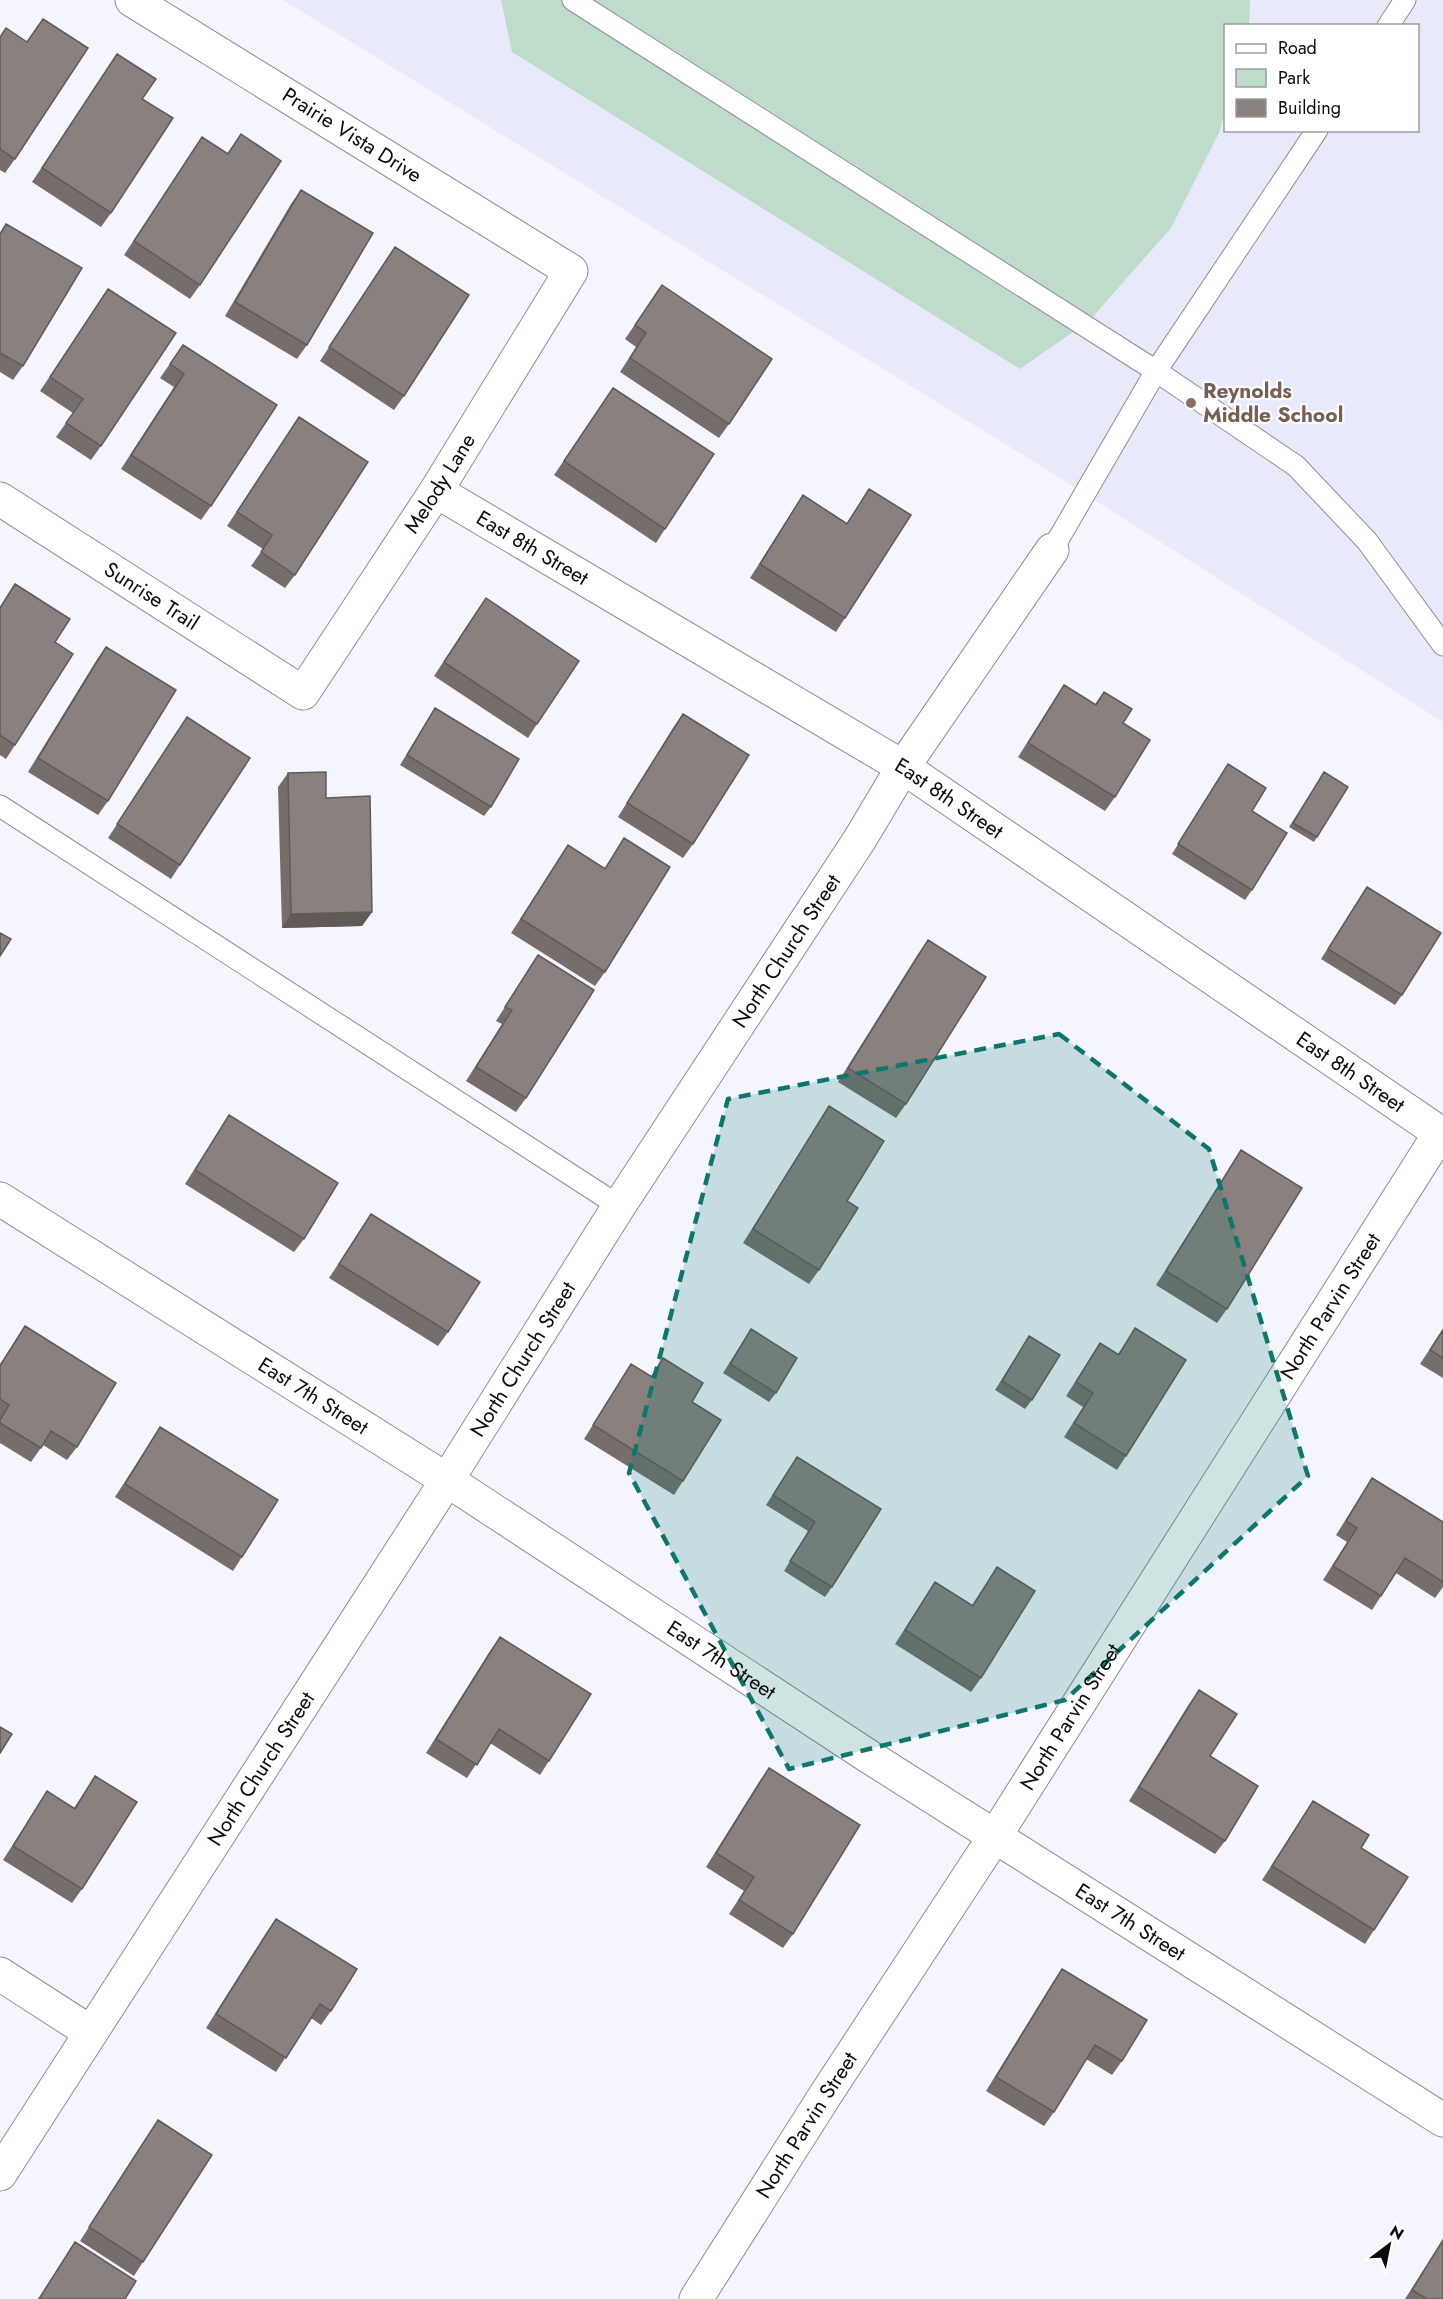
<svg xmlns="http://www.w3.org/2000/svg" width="1443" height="2299" font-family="Jost,sans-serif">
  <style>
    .built { fill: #e8e9fa; fill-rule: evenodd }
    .green { fill: #bfdcca }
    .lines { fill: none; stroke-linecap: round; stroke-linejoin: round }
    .service-casing { stroke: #8d8d96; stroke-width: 23 }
    .minor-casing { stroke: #8d8d96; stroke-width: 35 }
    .service { stroke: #fff; stroke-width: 21 }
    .minor { stroke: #fff; stroke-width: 33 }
    .wall { fill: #776e6c }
    .shaded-wall { fill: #615a58 }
    .building { fill: #8a807e; stroke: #615a58; stroke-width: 1.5 }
    .marked { fill: #0f766e; fill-opacity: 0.2; stroke: #0f766e; stroke-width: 4.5; stroke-dasharray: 12 8; stroke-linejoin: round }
    .education-dot { fill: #8d6e63; stroke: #fff; stroke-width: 2 }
    .labels { text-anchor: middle; stroke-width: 4.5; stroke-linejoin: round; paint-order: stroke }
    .street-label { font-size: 21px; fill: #0b0b0e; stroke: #fff }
    .education-label { font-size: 21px; font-weight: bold; fill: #785e54; stroke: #fff; text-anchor: start }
  </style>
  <rect width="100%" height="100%" fill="#f4f5fe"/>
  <path class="built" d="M283 0H1443V722L1057 476ZM1226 26H1418V130H1226Z"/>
  <path class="green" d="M501 0H1250L1249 25 1226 26 1225 112 1219 133 1171 228 1090 320 1020 369 512 52Z"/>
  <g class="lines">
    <g class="service-casing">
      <path id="service" d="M573 0 1156 371 1317 130
        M1388 26 1405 0
        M1052 550 1156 371 1296 466 1367 541 1443 645
        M0 806 619 1206"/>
    </g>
    <g class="minor-casing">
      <g id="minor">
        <path id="s1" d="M436 491 903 767 1443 1135"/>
        <path id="s2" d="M0 499 303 693 436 491 571 271 132 0"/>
        <path id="s3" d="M0 1199 447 1480 868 1756 1443 2120"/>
        <path d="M0 1974 90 2032"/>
        <path id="s4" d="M0 2174 447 1480 619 1206 860 839 903 767 1052 550"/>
        <path id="s5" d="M696 2299 826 2094 995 1836 1440 1133"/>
      </g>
    </g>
    <use href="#service" class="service"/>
    <use href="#minor" class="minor"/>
  </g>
  <path class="wall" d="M0 37 15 159 5 173 0 170Z
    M117 54 142 99 111 213 101 227 32 182Z
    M241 134 200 285 190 299 124 255 202 137 227 154Z
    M301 190 307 345 297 359 225 316 291 204Z
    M6 224 23 366 13 380 0 372V233Z
    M395 247 404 396 394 410 320 361Z
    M662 285 729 424 719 438 620 372 636 347 625 339Z
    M99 303 101 446 91 460 56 437 73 413 40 391Z
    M183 345 211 506 201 520 121 469 174 387 160 378Z
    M613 388 665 529 656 543 554 475Z
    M299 417 295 575 285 588 251 566 263 549 227 526Z
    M869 489 845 618 836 632 750 578 803 495 847 523Z
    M15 584 55 642 15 745 6 759 0 755V607Z
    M476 612 537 724 528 738 434 676Z
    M106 647 108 801 98 815 28 772 96 661Z
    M1064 685 1095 704 1104 692 1123 723 1115 797 1105 811 1018 757Z
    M435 708 491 807 484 816 400 765Z
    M683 714 693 844 683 858 618 817 673 728Z
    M187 717 180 865 171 879 108 838Z
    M1228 764 1252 811V890L1245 900 1172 854Z
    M288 773 326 798 372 912 362 926 282 928 278 787Z
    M1321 777 1317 837 1314 842 1289 827Z
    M624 838 605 972 595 986 511 933 568 845 605 868Z
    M1367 887 1402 995 1395 1005 1321 959Z
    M928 940 906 1104 896 1118 838 1082 918 954Z
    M538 955 526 1098 516 1112 466 1081 502 1024 496 1021Z
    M829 1106 847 1201 819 1270 809 1284 743 1243 820 1120Z
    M229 1115 304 1239 294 1252 185 1184Z
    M1241 1150 1227 1309 1217 1323 1156 1285 1232 1164Z
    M371 1214 448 1332 438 1346 329 1278Z
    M25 1326 77 1447 67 1460 43 1445 31 1462 0 1443V1364Z
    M1135 1328 1126 1456 1117 1470 1064 1437 1083 1407 1066 1396 1100 1343 1118 1354Z
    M751 1329 776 1393 769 1402 723 1373Z
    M1443 1329V1378L1420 1364Z
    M1029 1336 1032 1400 1025 1409 995 1390Z
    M663 1358 692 1402 683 1481 674 1495 584 1439 631 1364 651 1376Z
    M160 1427 242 1557 233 1571 115 1497Z
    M797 1457 832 1587 825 1597 784 1571 808 1531 766 1505Z
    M1372 1478 1443 1522V1587L1435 1598 1396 1573 1372 1610 1323 1580 1347 1542 1336 1535Z
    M997 1567 981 1678 971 1692 895 1644 935 1582 972 1605Z
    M500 1637 549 1761 540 1775 490 1743 467 1778 426 1753 490 1651Z
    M1199 1690 1225 1841 1215 1854 1129 1801 1189 1704Z
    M769 1768 793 1934 783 1948 729 1914 744 1891 706 1867 759 1782Z
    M95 1776 82 1889 72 1903 3 1860 47 1791 74 1808Z
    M1313 1801 1361 1848 1374 1930 1365 1944 1262 1880Z
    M276 1919 331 2011 321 2025 311 2018 276 2072 206 2028 266 1933Z
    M1062 1969 1122 2061 1112 2075 1086 2059 1054 2112 1044 2126 986 2091 1053 1982Z
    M158 2120 143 2262 134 2276 80 2241Z
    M1443 2240V2299H1405L1435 2252Z
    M75 2242 125 2299H38Z"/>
  <path class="shaded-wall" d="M372 912 362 926 282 928 291 914Z"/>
  <path class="building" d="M43 19 88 48 15 159 0 149V37L6 28 27 42Z
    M117 54 156 79 142 99 173 118 111 213 42 168Z
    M241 134 281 161 200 285 134 241 202 137 228 154Z
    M301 190 373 233 307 345 235 302Z
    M6 224 82 268 23 366 0 353V234Z
    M395 247 469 295 404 396 329 347Z
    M662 285 772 359 729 424 630 358 646 333 635 325Z
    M108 289 176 333 101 446 66 423 83 399 50 377Z
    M183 345 277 405 211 506 131 455 184 374 170 364Z
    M613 388 714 454 665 529 564 461Z
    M299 417 368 462 295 575 261 552 272 535 237 512Z
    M869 489 911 515 845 618 760 564 803 495 847 524Z
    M15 584 70 619 55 642 73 654 15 745 0 735V608Z
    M486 598 579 661 537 724 444 662Z
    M106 647 176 690 108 801 38 758Z
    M1064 685 1096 705 1104 692 1132 709 1123 723 1150 740 1115 797 1028 743Z
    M435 708 519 759 491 807 407 755Z
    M683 714 749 755 693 844 627 803Z
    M187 717 250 758 180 865 117 824Z
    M1228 764 1266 788 1252 811 1287 833 1252 890 1178 844Z
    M326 772V798L370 796 372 912 291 914 288 773Z
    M1324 772 1348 787 1317 837 1293 823Z
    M624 838 670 867 605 972 521 919 568 845 605 869Z
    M1367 887 1441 933 1402 995 1328 949Z
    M0 933 11 939 0 956Z
    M928 940 986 977 906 1104 848 1068Z
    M538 955 594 990 526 1098 476 1067 512 1010 505 1007Z
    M829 1106 884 1141 847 1201 858 1208 819 1270 753 1229Z
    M229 1115 338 1183 304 1239 195 1170Z
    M1241 1150 1302 1188 1227 1309 1166 1271Z
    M371 1214 480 1282 448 1332 339 1264Z
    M25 1326 116 1383 77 1447 51 1431 41 1448 0 1423V1420L9 1405 0 1399V1366Z
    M1135 1328 1186 1360 1126 1456 1074 1423 1093 1393 1076 1382 1100 1343 1119 1355Z
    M751 1329 797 1358 776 1393 730 1364Z
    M1443 1330V1358L1430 1350Z
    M1029 1336 1060 1355 1032 1400 1002 1381Z
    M663 1358 703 1383 692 1402 721 1420 683 1481 593 1425 631 1364 652 1377Z
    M160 1427 278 1500 242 1557 125 1484Z
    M797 1457 881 1509 832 1587 790 1561 815 1522 773 1495Z
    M1372 1478 1443 1522V1582L1405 1558 1381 1596 1333 1566 1357 1528 1346 1521Z
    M997 1567 1035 1591 981 1678 905 1630 935 1582 973 1606Z
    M500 1637 591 1694 549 1761 499 1729 477 1765 436 1739Z
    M1199 1690 1237 1714 1210 1756 1258 1786 1225 1841 1139 1787Z
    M0 1727 12 1734 0 1753Z
    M769 1768 860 1825 793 1934 739 1900 754 1877 716 1853Z
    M95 1776 137 1802 82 1889 13 1846 47 1791 75 1809Z
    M1313 1801 1369 1835 1361 1848 1408 1877 1374 1930 1272 1866Z
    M276 1919 357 1969 331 2011 320 2004 286 2058 216 2014Z
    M1062 1969 1147 2020 1122 2061 1095 2045 1054 2112 996 2077Z
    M158 2120 212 2155 143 2262 89 2227Z
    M1443 2240V2299H1427L1412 2290Z
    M75 2242 136 2281 125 2299H39Z"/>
  <path class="marked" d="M1059 1034 1209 1149 1308 1476 1065 1700 789 1769 629 1473 728 1099Z"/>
  <circle class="education-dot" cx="1191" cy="403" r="6"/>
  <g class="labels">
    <g class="street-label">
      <text transform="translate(352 135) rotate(32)" y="7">Prairie Vista Drive</text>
      <text dy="7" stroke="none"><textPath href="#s2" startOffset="610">Melody Lane</textPath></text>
      <text dy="7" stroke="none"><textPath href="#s1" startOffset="112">East 8th Street</textPath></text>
      <text dy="7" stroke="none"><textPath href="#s2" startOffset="180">Sunrise Trail</textPath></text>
      <text dy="7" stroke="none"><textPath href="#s1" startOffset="598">East 8th Street</textPath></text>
      <text dy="7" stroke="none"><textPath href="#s4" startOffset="1454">North Church Street</textPath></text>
      <text dy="7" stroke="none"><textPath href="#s1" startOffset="1084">East 8th Street</textPath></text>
      <text dy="7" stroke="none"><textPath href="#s5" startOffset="1178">North Parvin Street</textPath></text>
      <text dy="7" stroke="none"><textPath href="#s4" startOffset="968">North Church Street</textPath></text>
      <text dy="7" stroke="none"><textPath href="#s3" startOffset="370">East 7th Street</textPath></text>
      <text dy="7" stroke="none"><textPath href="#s3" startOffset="856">East 7th Street</textPath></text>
      <text dy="7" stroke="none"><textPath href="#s5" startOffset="692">North Parvin Street</textPath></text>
      <text dy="7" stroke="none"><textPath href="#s4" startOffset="482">North Church Street</textPath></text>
      <text dy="7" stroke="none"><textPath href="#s3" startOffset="1342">East 7th Street</textPath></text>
      <text dy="7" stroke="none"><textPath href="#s5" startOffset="206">North Parvin Street</textPath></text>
    </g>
    <g class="education-label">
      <text x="1203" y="398">Reynolds<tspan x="1203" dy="24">Middle School</tspan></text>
    </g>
  </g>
  <rect x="1224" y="24" width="195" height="108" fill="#ffffff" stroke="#9d9d9f" stroke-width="1.5"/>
  <rect x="1236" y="44" width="30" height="9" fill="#ffffff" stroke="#9d9d9f" stroke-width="1.5"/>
  <text x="1278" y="54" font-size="18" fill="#0b0b0e">Road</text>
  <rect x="1236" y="69" width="30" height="18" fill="#bfdcca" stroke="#9d9d9f" stroke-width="1.5"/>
  <text x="1278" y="84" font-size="18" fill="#0b0b0e">Park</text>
  <rect x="1236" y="99" width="30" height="18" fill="#8a807e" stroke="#9d9d9f" stroke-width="1.5"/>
  <text x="1278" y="114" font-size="18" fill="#0b0b0e">Building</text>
  <g transform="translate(1389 2245) rotate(32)" stroke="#ffffff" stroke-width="4.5" paint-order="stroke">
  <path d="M0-4.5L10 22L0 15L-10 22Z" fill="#0b0b0e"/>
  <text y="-9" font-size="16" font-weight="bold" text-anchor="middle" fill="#0b0b0e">N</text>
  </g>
</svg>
